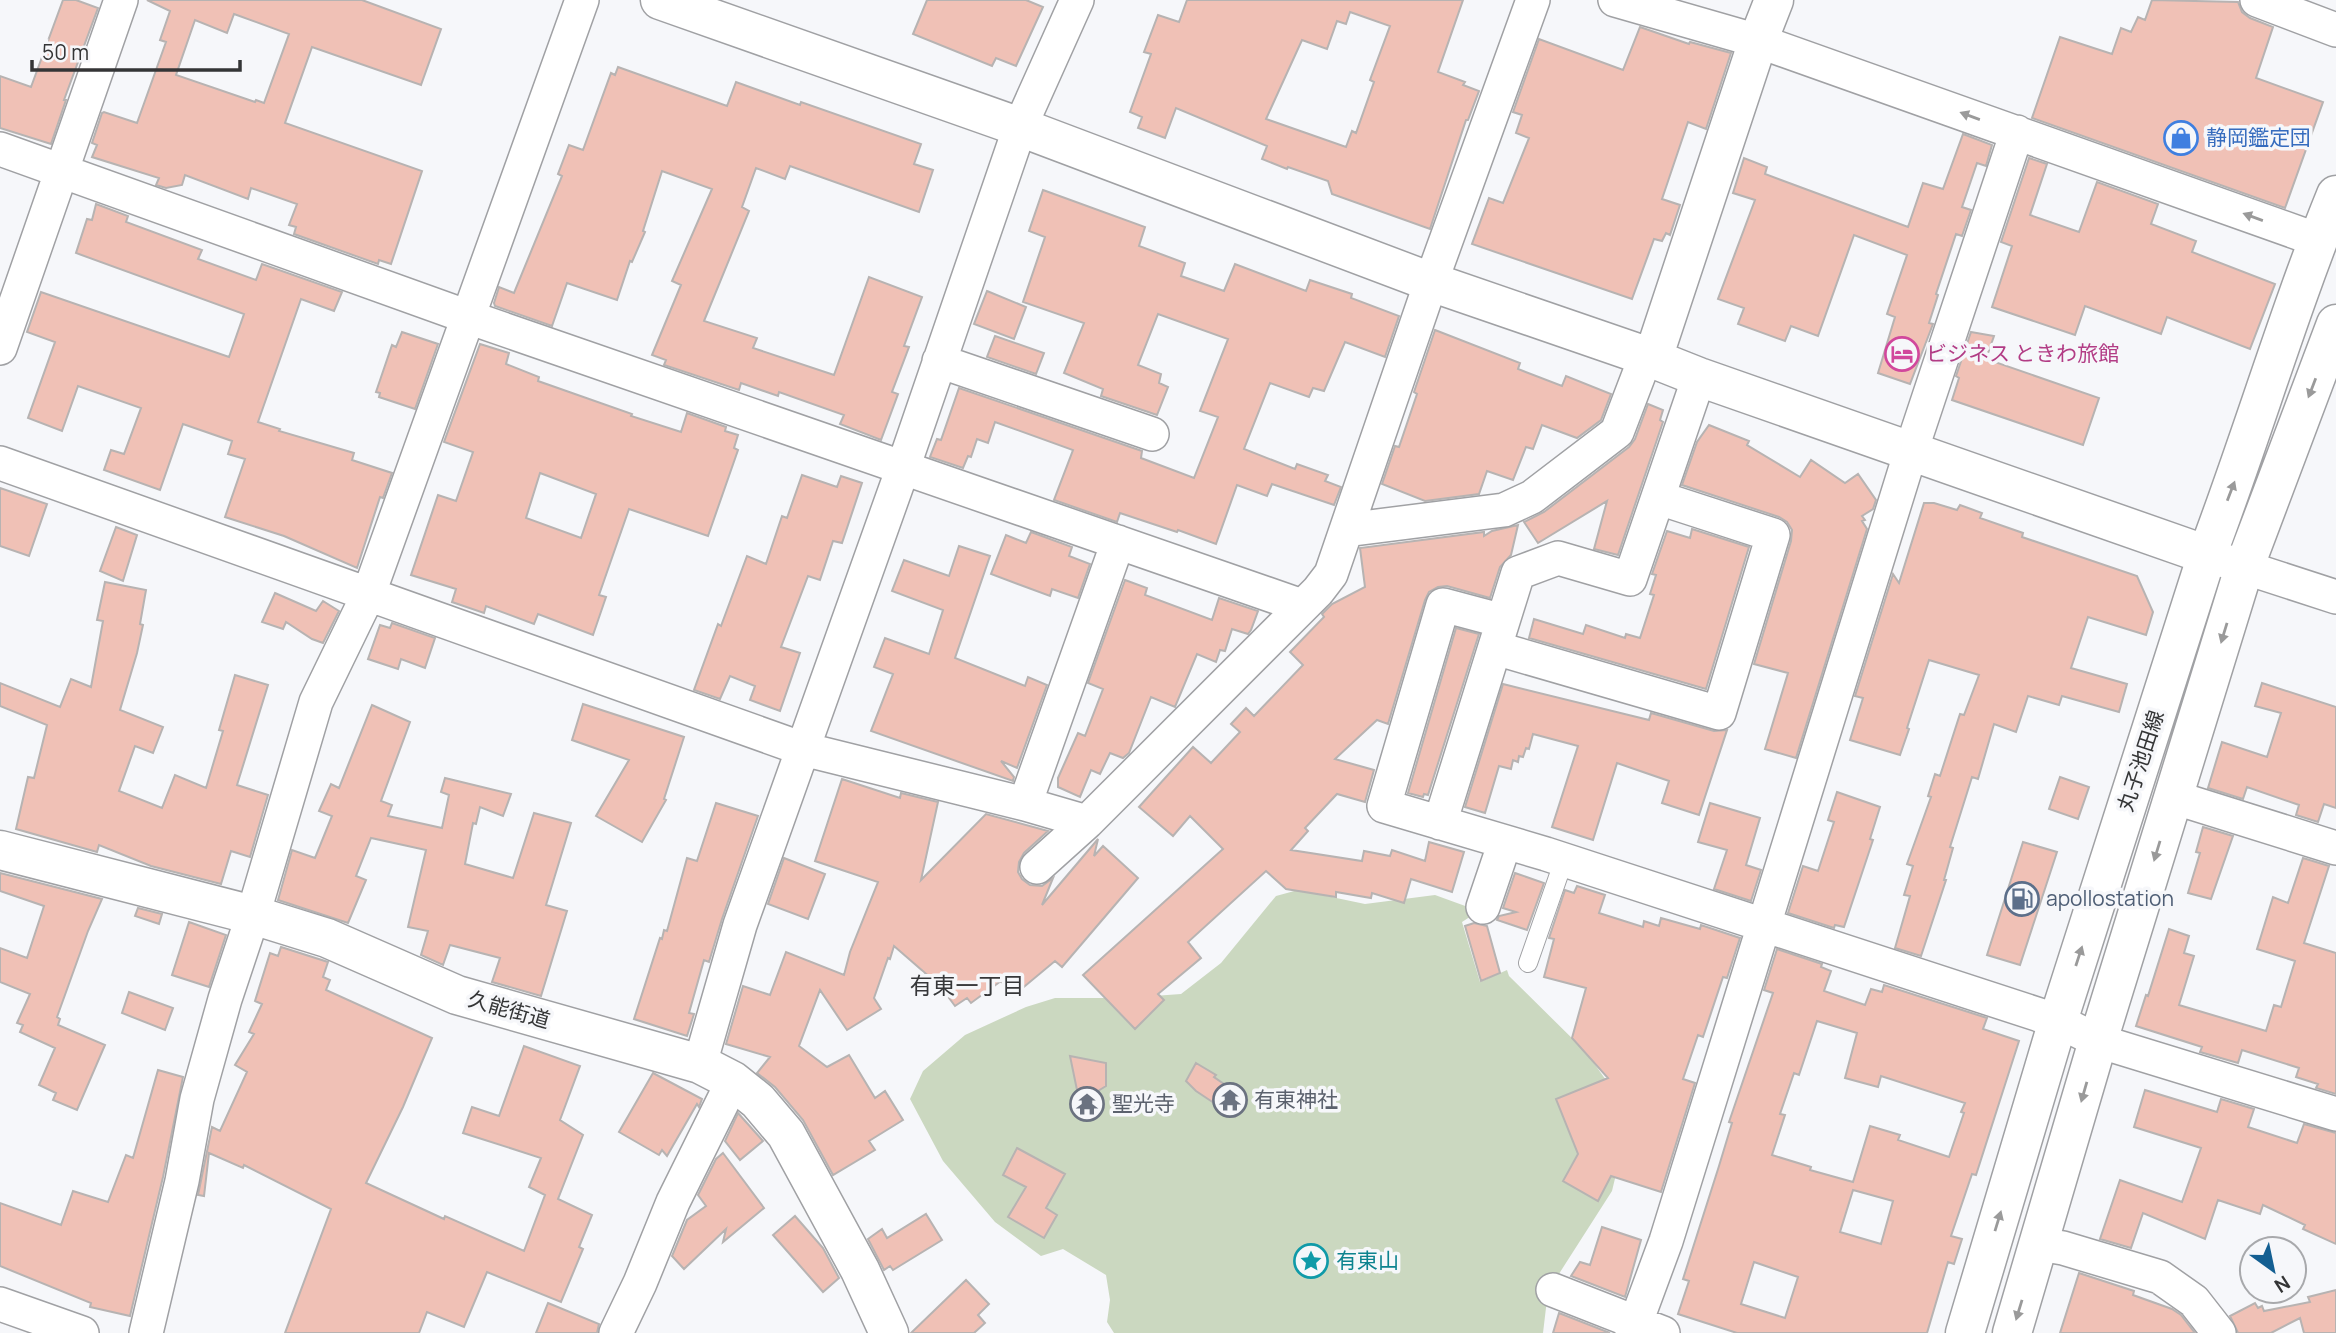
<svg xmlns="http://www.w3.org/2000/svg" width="2336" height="1333" font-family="Manrope,'Noto Sans JP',sans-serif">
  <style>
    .green { fill: #cbd8c0 }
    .building { fill: #f0c1b6; stroke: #b7b3b2; stroke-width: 2; fill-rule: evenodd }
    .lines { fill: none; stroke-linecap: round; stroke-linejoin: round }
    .lane-casing { stroke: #a0a1a4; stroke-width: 20 }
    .street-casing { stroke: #a0a1a4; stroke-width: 36 }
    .secondary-casing { stroke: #a0a1a4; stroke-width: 41 }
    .lane { stroke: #fff; stroke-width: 18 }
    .street { stroke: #fff; stroke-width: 33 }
    .secondary { stroke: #fff; stroke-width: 38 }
    .oneway { fill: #9a9a9a }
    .labels { text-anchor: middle; stroke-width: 7; stroke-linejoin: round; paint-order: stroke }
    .shop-label { font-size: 21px; fill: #366cbe; stroke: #f6f7fa; text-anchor: start }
    .hotel-label { font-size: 21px; fill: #b23c85; stroke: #f6f7fa; text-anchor: start }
    .street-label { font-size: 21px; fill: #343536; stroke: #f6f7fa }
    .service-label { font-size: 21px; fill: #4e5e75; stroke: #f6f7fa; text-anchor: start }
    .worship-label { font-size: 21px; fill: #5b616d; stroke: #f6f7fa; text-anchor: start }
    .culture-label { font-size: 21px; fill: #0d838f; stroke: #f6f7fa; text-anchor: start }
    .neighbourhood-label { font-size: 23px; fill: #363739; stroke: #f6f7fa }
  </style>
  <rect width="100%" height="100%" fill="#f6f7fa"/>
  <path class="green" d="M1298 890 1365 904 1435 895 1479 911 1462 922 1480 982 1507 970 1509 976 1586 1052 1613 1090 1624 1141 1612 1191 1548 1291 1543 1333H1114L1107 1322 1110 1300 1106 1275 1063 1249 1041 1256 995 1222 943 1161 910 1099 923 1071 965 1035 1026 1007 1055 998H1126L1181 994 1221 963 1276 896Z"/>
  <path class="building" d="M63 0H76L98 8 64 100H66L51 144 0 128V76L31 87Z
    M147 0H362L441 29 421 85 312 47 285 123 422 171 391 264 379 260 378 264 294 234 296 227 289 225 297 204 251 188 248 199 185 175 182 185 166 188 156 185 159 178 92 157 97 145 92 143 102 113 104 112 137 123 166 42 160 40 170 11ZM234 14 289 34 264 103 256 100 255 102 176 75 195 20 227 33Z
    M927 0H1026L1043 7 1016 66 996 58 992 66 913 34Z
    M1187 0H1463L1438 72 1465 82 1463 85 1479 91 1468 120H1466L1430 229 1332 194 1328 181 1288 167 1287 169 1262 159 1267 146 1176 108 1165 138 1138 128 1142 117 1130 112 1151 54 1144 52 1158 15 1179 22ZM1350 12 1390 26 1370 80 1374 82 1356 133 1352 131 1346 147 1266 119 1302 40 1327 49 1337 21 1346 24Z
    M2152 0 2238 2 2242 12 2250 18 2273 27 2256 78 2323 102 2285 208 2032 118 2060 37 2112 54 2121 28 2131 32 2138 17 2145 20Z
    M1640 27 1689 44 1690 42 1731 53 1706 129 1688 122 1662 199 1680 205 1670 235 1666 233 1662 241 1654 239 1632 299 1472 244 1489 198 1503 203 1529 138 1516 133 1522 115 1513 112 1539 39 1623 70Z
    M618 67 727 106 736 82 800 105 801 102 921 144 914 164 933 170 919 212 790 166 785 179 756 168 742 207 749 211 704 321 757 338 753 348 834 375 869 277 922 297 904 346 909 347 892 392 898 394 881 440 840 424 844 415 779 392 778 396 741 383 739 390 664 365 666 360 652 355 681 285 672 281 712 189 662 171 643 231 645 232 632 262 630 261 617 300 567 283 552 326 495 306 494 303 499 287 514 293 562 176 558 174 569 145 583 150 611 73 615 75Z
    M1963 134 1992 145 1986 166 1977 163 1962 207 1971 210 1962 236 1956 234 1936 294 1938 295 1929 323 1933 324 1910 384 1878 373 1895 317 1887 314 1907 255 1854 235 1818 336 1791 326 1785 341 1738 324 1744 308 1718 299 1755 200 1733 193 1744 158 1767 167 1765 174 1908 227 1923 183 1943 189Z
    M2029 158 2047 164 2030 215 2079 232 2097 182 2158 204 2151 224 2196 241 2192 252 2275 284 2250 349 2167 317 2161 334 2085 306 2075 335 1992 307 2012 246 2001 242Z
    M1043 190 1145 227 1139 246 1185 263 1181 276 1224 291 1235 264 1306 291 1310 280 1352 294 1351 298 1399 316 1385 357 1345 342 1324 391 1313 388 1309 397 1270 383 1244 449 1295 469 1297 464 1328 475 1325 481 1341 487 1334 505 1272 484 1267 496 1237 485 1216 544 1178 530 1177 532 1120 513 1117 522 1054 500 1073 450 995 422 988 443 977 439 971 457 968 456 963 468 930 457 937 439 941 440 959 388 1142 451 1141 458 1194 478 1218 417 1200 411 1228 339 1158 314 1138 365 1161 374 1159 383 1168 387 1157 415 1101 396 1103 389 1064 373 1084 323 1023 302 1045 237 1029 231Z
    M96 204 128 216 126 222 202 250 198 259 256 280 262 264 342 292 334 311 301 299 258 422 280 429 279 431 354 453 352 460 392 473 383 498 380 497 357 568 284 536 225 517 245 459 228 454 232 441 183 424 160 490 104 470 111 450 124 454 141 408 78 386 62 431 28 418 55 342 27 332 41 292 229 357 244 314 76 253 87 219 92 220Z
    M987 291 1026 307 1014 339 974 324Z
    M1435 330 1520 363 1518 369 1562 386 1566 376 1611 394 1601 420 1577 438 1542 425 1533 449 1526 447 1513 480 1487 471 1479 494 1425 501 1382 484 1395 446 1399 447 1417 394 1414 392Z
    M402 332 438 344 415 409 379 397 380 393 376 392 392 345 396 347Z
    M1971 332 1994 336 1986 359 2099 398 2083 445 1952 400 1959 378 1956 376Z
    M995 336 1044 353 1036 374 987 357Z
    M480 344 509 353 506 364 539 377 538 381 632 414 631 416 681 432 687 413 726 427 725 431 738 435 734 448 738 450 708 536 629 509 599 595 606 597 593 635 538 614 534 624 486 606 484 613 452 602 456 589 411 575 438 495 456 501 473 452 444 442ZM540 473 596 494 581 538 526 518Z
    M1648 404 1663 410 1660 420 1663 422 1618 555 1594 549 1607 501 1538 543 1524 522 1544 512 1629 447 1635 439Z
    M1709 425 1749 441 1747 445 1800 477 1811 460 1845 483 1858 474 1876 500 1873 509 1862 516 1865 520 1862 521 1867 529 1796 758 1765 749 1788 673 1754 664 1791 541 1792 530 1787 522 1779 517 1682 485 1697 442Z
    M802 475 837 487 841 476 862 483 842 543 833 541 820 580 808 576 781 647 800 653 780 711 750 700 755 686 730 676 720 699 694 690 718 624 721 626 747 556 766 564 782 516 787 518Z
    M0 488 47 504 29 556 0 546Z
    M1924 503H1934L1957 510 1960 505 1982 513 1980 518 2023 533 2022 537 2137 576 2153 612 2146 635 2088 617 2071 668 2127 684 2119 712 2062 696 2059 705 2028 696 2016 732 1994 724 1978 779 1972 777 1950 847 1953 848 1944 880H1946L1921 956 1895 948 1910 896 1904 895 1913 866 1907 864 1931 797 1928 796 1935 774 1940 776 1960 714 1964 715 1979 675 1929 660 1907 728 1909 729 1900 755 1850 740 1863 698 1855 696 1893 574 1899 583Z
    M1518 525 1511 555 1500 567 1490 598 1447 586 1438 587 1429 592 1425 600 1388 724 1377 720 1335 759 1374 770 1365 802 1337 794 1305 828 1308 831 1291 850 1362 861 1364 851 1390 856 1392 850 1425 861 1429 842 1464 852 1452 892 1411 879 1404 903 1372 893 1371 898 1336 892V897L1286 889 1266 871 1188 942 1201 958 1158 994 1164 1000 1135 1029 1083 975 1223 849 1190 816 1173 836 1139 807 1193 747 1211 763 1240 732 1231 724 1246 708 1254 716 1303 665 1290 652 1324 617 1322 614 1332 604 1365 587 1360 548 1484 532V536L1492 531Z
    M116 527 137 535 123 581 100 571Z
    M1692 529 1749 547 1706 689 1529 638 1534 619 1583 634 1586 625 1625 638 1626 634 1640 638 1654 595 1650 594 1656 575 1652 574 1667 531 1690 538Z
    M1031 532 1072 547 1069 556 1090 564 1078 598 1052 589 1050 596 991 574 1006 535 1026 543Z
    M959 546 990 556 955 658 1025 686 1028 677 1047 685 1017 768 1001 761 1014 777 1013 781 871 731 893 674 874 667 885 638 929 654 943 610 892 591 904 560 949 576Z
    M1125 580 1147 588 1145 595 1212 620 1219 598 1258 611 1251 630 1248 634 1232 629 1225 651 1220 650 1216 662 1197 654 1175 707 1151 697 1129 753 1123 758 1110 753 1100 774 1091 770 1080 797 1058 787V778L1078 733 1085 736 1103 689 1088 683Z
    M105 582 146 590 140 624 143 625 137 653 120 710 163 727 153 753 135 746 119 791 162 808 175 775 206 788 223 731 219 730 235 675 268 685 237 785 268 795 250 857 231 851 221 884 151 866 99 845 97 852 16 829 28 777 34 778 47 725 0 706V683L60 707 71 679 91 687 103 621 97 620Z
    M275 593 316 611 323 601 339 611 323 643 312 639 286 622 283 629 262 622Z
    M392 623 435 638 425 668 401 659 398 669 368 659 380 625 390 628Z
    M1456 628 1479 634 1428 795 1424 794 1423 797 1408 793Z
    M2262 683 2336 707V808L2324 804 2318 822 2296 815 2299 805 2247 787 2243 799 2208 788 2222 742 2267 757 2281 713 2255 706Z
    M1503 684 1649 720 1651 713 1714 731 1727 730 1699 815 1662 803 1669 781 1617 763 1593 840 1552 827 1578 746 1533 734 1529 749 1526 748 1523 757 1519 756 1518 762 1513 760 1511 769 1499 766 1485 813 1465 807Z
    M583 704 684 737 664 799 666 800 642 842 596 816 629 760 572 740Z
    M372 705 410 722 381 801 392 805 388 816 442 828 449 795 441 792 445 778 511 794 503 816 480 807 476 824 473 823 465 864 513 878 534 813 571 823 546 905 567 911 541 996 492 982 500 958 450 945 443 965 421 955 428 931 408 927 426 850 371 838 356 876 366 880 348 923 278 900 292 850 315 858 332 816 319 811 331 784 339 788Z
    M2060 777 2089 787 2078 819 2049 809Z
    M842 779 900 798 901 793 938 802 921 880 986 814 1048 831 1024 853 1019 862 1018 872 1022 879 1030 885 1042 886 1053 878 1042 905 1098 839 1094 856 1103 846 1138 878 1062 967 1055 961 1013 996 1001 981 971 1003 967 998 955 1006 940 986 894 946 890 959 888 958 874 998 881 1009 847 1030 820 990 799 1046 827 1067 849 1055 875 1098 885 1091 903 1120 869 1141 875 1150 833 1175 803 1120 775 1087 757 1073 770 1057 726 1044 743 986 770 995 786 952 844 975 850 952 878 882 815 861Z
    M1837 792 1880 807 1870 839 1873 840 1844 927 1835 925 1834 928 1788 913 1803 866 1818 871 1834 822 1828 820Z
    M716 803 758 816 722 919 709 962 704 960 689 1013 694 1014 687 1036 634 1019 660 938 662 939 664 930 667 931 687 858 697 861Z
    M1710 803 1760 818 1746 865 1761 870 1751 901 1714 889 1727 850 1698 842Z
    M2203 827 2233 836 2211 899 2188 893 2200 853 2196 852Z
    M2023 842 2057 852 2020 965 1987 955Z
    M784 858 825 874 808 919 768 904Z
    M2303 858 2329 866 2304 943 2336 953V1094L2316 1088 2318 1084 2296 1077 2299 1068 2242 1050 2238 1063 2200 1052 2202 1047 2136 1026 2146 995 2148 996 2169 929 2189 936 2184 953 2194 956 2179 1005 2266 1031 2274 1005 2281 1007 2295 961 2257 949 2273 897 2288 903Z
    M0 873 102 899 88 931 57 1017 60 1019 58 1025 105 1045 77 1110 53 1100 56 1093 39 1085 55 1048 20 1032 23 1025 17 1023 30 994 0 982V948L27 958 44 906 0 891Z
    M1515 873 1544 883 1527 930 1497 920 1499 916 1516 912 1503 908Z
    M1577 886 1605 895 1599 913 1643 927 1644 921 1659 926 1661 918 1700 929 1701 925 1740 938 1727 978 1723 977 1703 1037 1698 1035 1683 1079 1695 1083 1661 1192 1611 1176 1598 1201 1563 1181 1578 1154 1556 1099 1608 1078 1572 1038 1586 988 1544 977 1554 939 1549 938 1565 890 1574 893Z
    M138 908 162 914 159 924 135 916Z
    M189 922 226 935 209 987 172 975Z
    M1474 923 1487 926 1500 973 1481 981 1465 926Z
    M281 947 328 962 323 977 330 980 326 990 432 1038 403 1107 366 1183 444 1219 445 1216 524 1251 545 1195 529 1187 541 1158 463 1133 472 1107 499 1116 524 1046 580 1066 560 1120 583 1135 558 1199 592 1215 579 1247 583 1249 561 1302 487 1272 464 1327 427 1312 419 1333H285L331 1209 244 1165 243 1168 209 1153 204 1196 198 1195 212 1127 220 1131 247 1072 235 1065 254 1034 249 1032 262 1004 255 1001 270 953 278 956Z
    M1777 949 1822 964 1821 967 1831 971 1824 991 1865 1005 1871 989 1882 992 1884 985 1987 1018 1983 1029 2019 1041 1976 1175 1972 1174 1951 1236 1962 1239 1954 1264 1948 1262 1927 1333H1737L1678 1314 1689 1281 1683 1279 1719 1166 1732 1123 1729 1122 1773 993 1764 990ZM1817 1021 1857 1033 1845 1078 1878 1087 1881 1076 1965 1103 1961 1112 1964 1113 1949 1157 1898 1140 1900 1135 1870 1126 1853 1182 1810 1170 1811 1167 1772 1155 1785 1115 1780 1114 1794 1073 1799 1075ZM1853 1190 1893 1201 1881 1244 1840 1232ZM1754 1262 1798 1277 1785 1318 1741 1304Z
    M129 992 173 1008 165 1030 122 1013Z
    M1070 1056 1106 1063V1086L1093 1094 1077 1090Z
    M1196 1063 1216 1075 1214 1077 1247 1100 1235 1117 1196 1091 1186 1081Z
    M158 1070 183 1077 163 1177 130 1316 90 1307 91 1303 0 1266V1203L61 1225 73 1191 108 1202 126 1155 133 1158Z
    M653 1073 702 1099 699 1107 697 1104 667 1156 662 1150 659 1155 619 1132Z
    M2145 1090 2217 1112 2221 1099 2254 1109 2248 1127 2297 1143 2304 1124 2336 1133V1244L2303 1229 2305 1225 2263 1205 2260 1214 2218 1200 2205 1239 2143 1213 2131 1248 2100 1239 2120 1180 2182 1202 2201 1148 2134 1127Z
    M738 1113 763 1141 740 1160 725 1141Z
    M1017 1148 1065 1174 1046 1208 1057 1215 1044 1238 1008 1217 1026 1187 1003 1175Z
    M723 1153 764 1208 723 1242 726 1229 684 1269 672 1256 687 1220 706 1206 698 1195 716 1159Z
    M926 1214 942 1240 893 1270 890 1266 884 1270 868 1239 882 1229 887 1238Z
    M795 1216 823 1248 839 1278 823 1292 773 1235Z
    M1602 1227 1641 1240 1625 1297 1571 1276 1580 1262 1590 1265Z
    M2079 1273 2134 1291 2133 1295 2172 1309 2181 1315 2195 1333H2060Z
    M966 1280 989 1304 978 1315 985 1323 974 1333H911Z
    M2336 1290V1333H2304L2300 1318 2271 1333H2238L2230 1316 2255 1303 2258 1308 2262 1306 2264 1311 2310 1302 2308 1297Z
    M548 1303 599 1324 597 1333H536Z
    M1559 1313 1610 1333H1553Z"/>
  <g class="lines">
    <g class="lane-casing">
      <path id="lane" d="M1528 963 1564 860"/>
    </g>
    <g class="street-casing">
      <path id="street" d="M1615 0 1758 41 2318 240
        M2257 0 2336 30
        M0 149 468 317 1302 606
        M0 348 121 0
        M939 361 1152 434
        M0 463 803 749 1025 804 1087 822
        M1346 530 1504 510 1532 497 1617 432 1646 356
        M2219 559 2336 597
        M1503 621 1443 605 1384 806 1546 854 2058 1021 2098 1041 2336 1114
        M1495 648 1719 713 1773 535 1659 498
        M2173 797 2336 848
        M1025 804 1118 542
        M1440 823 1518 573 1558 558 1630 579 1699 377
        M1037 867 1087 822 1318 591 1331 574 1431 282 1533 0
        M1483 907 1505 842
        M700 1064 740 925 903 468 1020 127 1077 0
        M2039 1244 2063 1248 2160 1277 2194 1301 2219 1333
        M1553 1290 1663 1333
        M0 1304 82 1333
        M146 1333 182 1181 197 1099 225 999 253 915 316 702 369 593 582 0
        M616 1333 640 1283 673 1202 733 1081
        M1632 1333 1666 1241 1911 451 2017 132"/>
    </g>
    <g class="secondary-casing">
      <path id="secondary" d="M660 0 1020 127 1431 282 1646 356 1699 377 2207 555
        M1653 358 1758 41 1774 0
        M0 850 253 915 327 938 457 995 700 1064 733 1081 758 1101 786 1134 860 1270 889 1333
        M1965 1333 2058 1021 2207 555C2252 436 2288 313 2336 195
        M2012 1333 2098 1041 2244 568 2336 324"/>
    </g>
    <use href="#lane" class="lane"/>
    <use href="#street" class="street"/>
    <use href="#secondary" class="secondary"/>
  </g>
  <defs><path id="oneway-solid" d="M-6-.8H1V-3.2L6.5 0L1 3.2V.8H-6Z" transform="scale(1.75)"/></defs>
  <g class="oneway">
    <use href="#oneway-solid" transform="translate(1970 116) rotate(-160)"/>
    <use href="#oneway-solid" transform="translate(2253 217) rotate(-160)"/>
    <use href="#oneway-solid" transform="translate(2312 388) rotate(111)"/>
    <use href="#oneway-solid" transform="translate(2231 491) rotate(-69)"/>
    <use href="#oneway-solid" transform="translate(2224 633) rotate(107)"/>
    <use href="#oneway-solid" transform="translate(2157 851) rotate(107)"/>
    <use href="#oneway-solid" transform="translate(2079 956) rotate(-72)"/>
    <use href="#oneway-solid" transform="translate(2084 1092) rotate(106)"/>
    <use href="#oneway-solid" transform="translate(1998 1221) rotate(-73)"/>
    <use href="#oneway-solid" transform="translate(2019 1310) rotate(107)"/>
  </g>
  <defs>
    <g id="shop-ring" transform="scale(1.75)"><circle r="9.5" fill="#f6f7fa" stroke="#3f7fe0" stroke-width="1.5"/><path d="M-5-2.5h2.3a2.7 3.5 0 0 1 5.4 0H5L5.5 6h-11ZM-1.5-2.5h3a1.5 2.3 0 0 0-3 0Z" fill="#3f7fe0"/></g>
    <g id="hotel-ring" transform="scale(1.75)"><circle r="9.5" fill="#f6f7fa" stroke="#d1479c" stroke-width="1.5"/><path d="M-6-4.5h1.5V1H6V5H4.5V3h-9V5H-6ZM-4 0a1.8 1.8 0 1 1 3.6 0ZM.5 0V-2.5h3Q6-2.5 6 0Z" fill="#d1479c"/></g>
    <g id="fuel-ring" transform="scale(1.75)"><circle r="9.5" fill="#f6f7fa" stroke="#5c6f8a" stroke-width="1.5"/><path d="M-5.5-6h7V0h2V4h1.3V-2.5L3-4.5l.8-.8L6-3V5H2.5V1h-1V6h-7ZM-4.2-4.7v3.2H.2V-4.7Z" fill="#5c6f8a"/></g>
    <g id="temple-ring" transform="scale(1.75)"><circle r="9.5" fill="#f6f7fa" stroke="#6b7280" stroke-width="1.5"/><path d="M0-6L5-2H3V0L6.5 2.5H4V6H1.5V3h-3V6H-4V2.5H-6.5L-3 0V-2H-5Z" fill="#6b7280"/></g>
    <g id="sight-ring" transform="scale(1.75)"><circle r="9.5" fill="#f6f7fa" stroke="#0f9aa8" stroke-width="1.5"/><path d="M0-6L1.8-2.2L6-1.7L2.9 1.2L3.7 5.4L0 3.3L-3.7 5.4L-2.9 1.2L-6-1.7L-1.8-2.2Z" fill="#0f9aa8"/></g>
  </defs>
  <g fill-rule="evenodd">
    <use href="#shop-ring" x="2181" y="138"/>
    <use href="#hotel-ring" x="1902" y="354"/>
    <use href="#fuel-ring" x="2022" y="899"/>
    <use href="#temple-ring" x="1230" y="1100"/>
    <use href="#temple-ring" x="1087" y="1104"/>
    <use href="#sight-ring" x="1311" y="1261"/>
  </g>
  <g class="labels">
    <g class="shop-label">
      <text x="2206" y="145">静岡鑑定団</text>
    </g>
    <g class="hotel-label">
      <text x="1926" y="361">ビジネス ときわ旅館</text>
    </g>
    <g class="street-label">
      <text transform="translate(2141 761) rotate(-72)" y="7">丸子池田線</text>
      <text transform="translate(509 1010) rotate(16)" y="7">久能街道</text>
    </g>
    <g class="service-label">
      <text x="2046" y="906">apollostation</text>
    </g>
    <g class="worship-label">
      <text x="1254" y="1107">有東神社</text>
      <text x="1112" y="1111">聖光寺</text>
    </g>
    <g class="culture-label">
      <text x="1336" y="1268">有東山</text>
    </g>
    <g class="neighbourhood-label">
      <text x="967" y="994">有東一丁目</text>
    </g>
  </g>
  <g transform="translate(2273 1270) rotate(147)"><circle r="33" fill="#f6f7fa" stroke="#a8a9ac" stroke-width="2"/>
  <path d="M0-5L12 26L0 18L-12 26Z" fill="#145f92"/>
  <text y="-10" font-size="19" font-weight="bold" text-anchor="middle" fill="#343536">N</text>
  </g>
  <path d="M32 60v10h208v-10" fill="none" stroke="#343536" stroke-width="3.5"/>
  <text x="42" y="60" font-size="21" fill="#343536" stroke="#f6f7fa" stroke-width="5" paint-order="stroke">50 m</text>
</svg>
